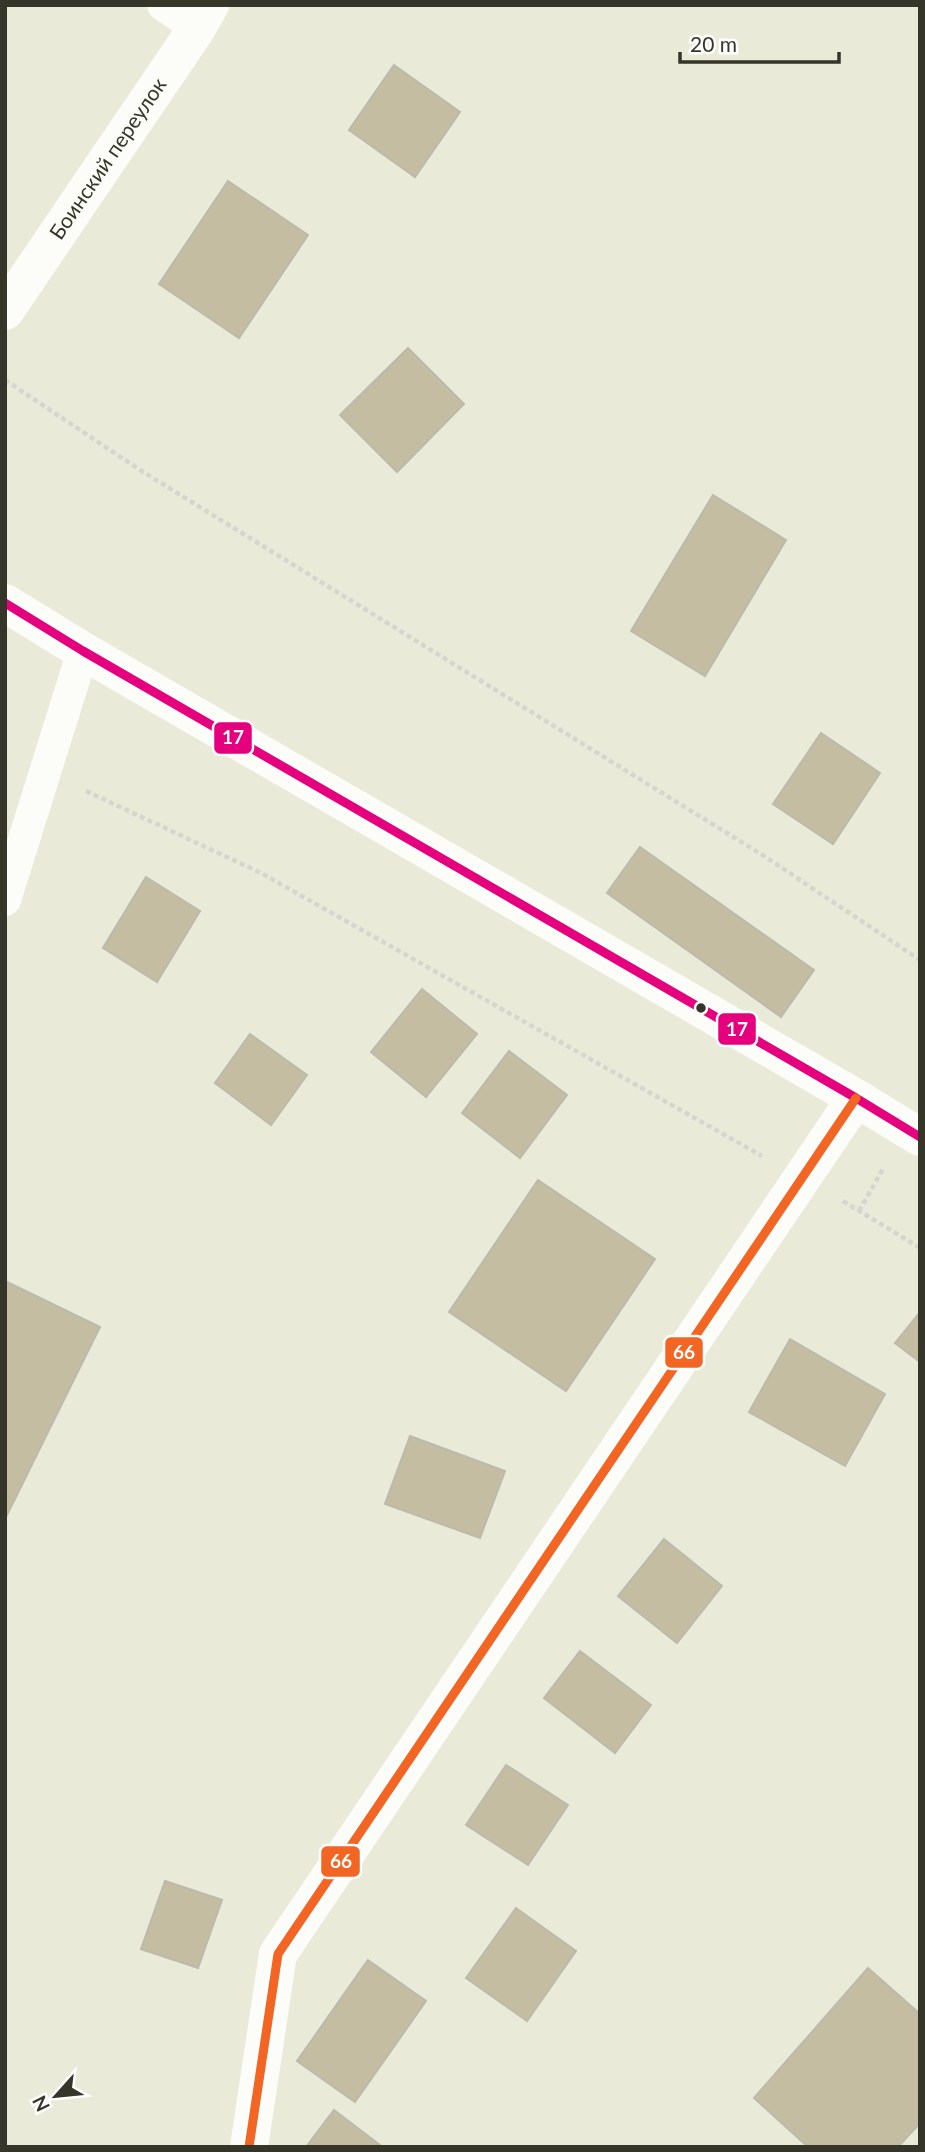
<svg xmlns="http://www.w3.org/2000/svg" width="925" height="2152" font-family="Lato,sans-serif">
  <style>
    .building { fill: #c4bda1; stroke: #bcbaad; stroke-width: 2 }
    .lines { fill: none; stroke-linecap: round; stroke-linejoin: round }
    .path { stroke: #d5d6d0; stroke-width: 4.5; stroke-dasharray: 5 3.5; stroke-linecap: butt }
    .service { stroke: #fcfcf9; stroke-width: 32 }
    .minor { stroke: #fcfcf9; stroke-width: 38 }
    .secondary { stroke: #fcfcf9; stroke-width: 38 }
    .bus-1-casing { stroke: #fff; stroke-width: 14 }
    .bus-2-casing { stroke: #fff; stroke-width: 14 }
    .bus-1 { stroke: #e5007d; stroke-width: 9 }
    .bus-2 { stroke: #f26522; stroke-width: 9 }
    .bus-dot { fill: #353629; stroke: #fff; stroke-width: 2.5 }
    .labels { text-anchor: middle; stroke-width: 5; stroke-linejoin: round; paint-order: stroke }
    .street-label { font-size: 21px; fill: #353629; stroke: #fff }
    .line-badge { stroke: #fff; stroke-width: 2.5 }
    .badge-label { font-size: 19px; text-anchor: middle; font-weight: bold; fill: #fff }
  </style>
  <rect width="100%" height="100%" fill="#e9ead8"/>
  <path class="building" d="M394 65 460 112 415 177 349 130Z
    M228 181 308 235 239 338 159 284Z
    M408 348 464 404 397 472 340 415Z
    M713 495 786 540 705 676 631 631Z
    M821 733 880 773 833 844 773 804Z
    M640 847 814 970 781 1017 607 893Z
    M146 877 200 911 157 982 103 948Z
    M422 989 477 1034 426 1097 371 1052Z
    M250 1034 307 1075 271 1125 215 1083Z
    M509 1051 567 1095 520 1158 462 1113Z
    M538 1180 655 1259 566 1391 449 1312Z
    M5 1281 100 1327 5 1519Z
    M920 1312V1362L895 1343Z
    M790 1339 885 1394 845 1466 749 1412Z
    M410 1436 505 1471 480 1538 385 1504Z
    M664 1539 722 1586 677 1643 618 1596Z
    M580 1651 651 1705 615 1753 544 1698Z
    M506 1765 568 1805 528 1865 466 1825Z
    M165 1881 222 1900 198 1968 141 1949Z
    M516 1908 576 1951 527 2021 466 1978Z
    M368 1960 426 2001 355 2102 297 2061Z
    M868 1968 920 2014V2123L898 2147H808L754 2098Z
    M334 2110 380 2145 379 2147H306Z"/>
  <g class="lines">
    <path class="path" d="M5 380 140 470 764 856 920 960
      M86 791 261 873 762 1156
      M843 1201 920 1248
      M859 1211 883 1169"/>
    <path class="service" d="M163 5 197 28
      M5 900 83 651"/>
    <g class="minor">
      <path id="s1" d="M5 311 197 28 210 5"/>
      <path d="M249 2147 278 1954 856 1098"/>
    </g>
    <path class="secondary" d="M5 603 83 651 856 1098 920 1137"/>
    <g class="bus-1-casing">
      <path id="bus-1" d="M5 603 83 651 856 1098 920 1137"/>
    </g>
    <g class="bus-2-casing">
      <path id="bus-2" d="M249 2147 278 1954 856 1098"/>
    </g>
    <use href="#bus-1" class="bus-1"/>
    <use href="#bus-2" class="bus-2"/>
  </g>
  <circle class="bus-dot" cx="701" cy="1008" r="6"/>
  <g class="labels">
    <g class="street-label">
      <text dy="7" stroke="none"><textPath href="#s1" startOffset="184">Боинский переулок</textPath></text>
    </g>
  </g>
  <g class="line-badge">
    <rect x="213" y="721" width="40" height="34" rx="7" fill="#e5007d"/>
    <rect x="717" y="1012" width="40" height="34" rx="7" fill="#e5007d"/>
    <rect x="664" y="1336" width="40" height="33" rx="7" fill="#f26522"/>
    <rect x="320" y="1845" width="41" height="33" rx="7" fill="#f26522"/>
  </g>
  <g class="badge-label">
    <text x="233" y="744">17</text>
    <text x="737" y="1036">17</text>
    <text x="684" y="1359">66</text>
    <text x="341" y="1868">66</text>
  </g>
  <rect width="925" height="2152" fill="none" stroke="#353629" stroke-width="14"/>
  <g transform="translate(56 2096) rotate(243)" stroke="#ffffff" stroke-width="5" paint-order="stroke">
  <path d="M0-5L12 26L0 18L-12 26Z" fill="#353629"/>
  <text y="-10" font-size="19" font-weight="bold" text-anchor="middle" fill="#353629">N</text>
  </g>
  <path d="M680 52v10h159v-10" fill="none" stroke="#353629" stroke-width="3.5"/>
  <text x="690" y="52" font-size="21" fill="#353629" stroke="#ffffff" stroke-width="5" paint-order="stroke">20 m</text>
</svg>
